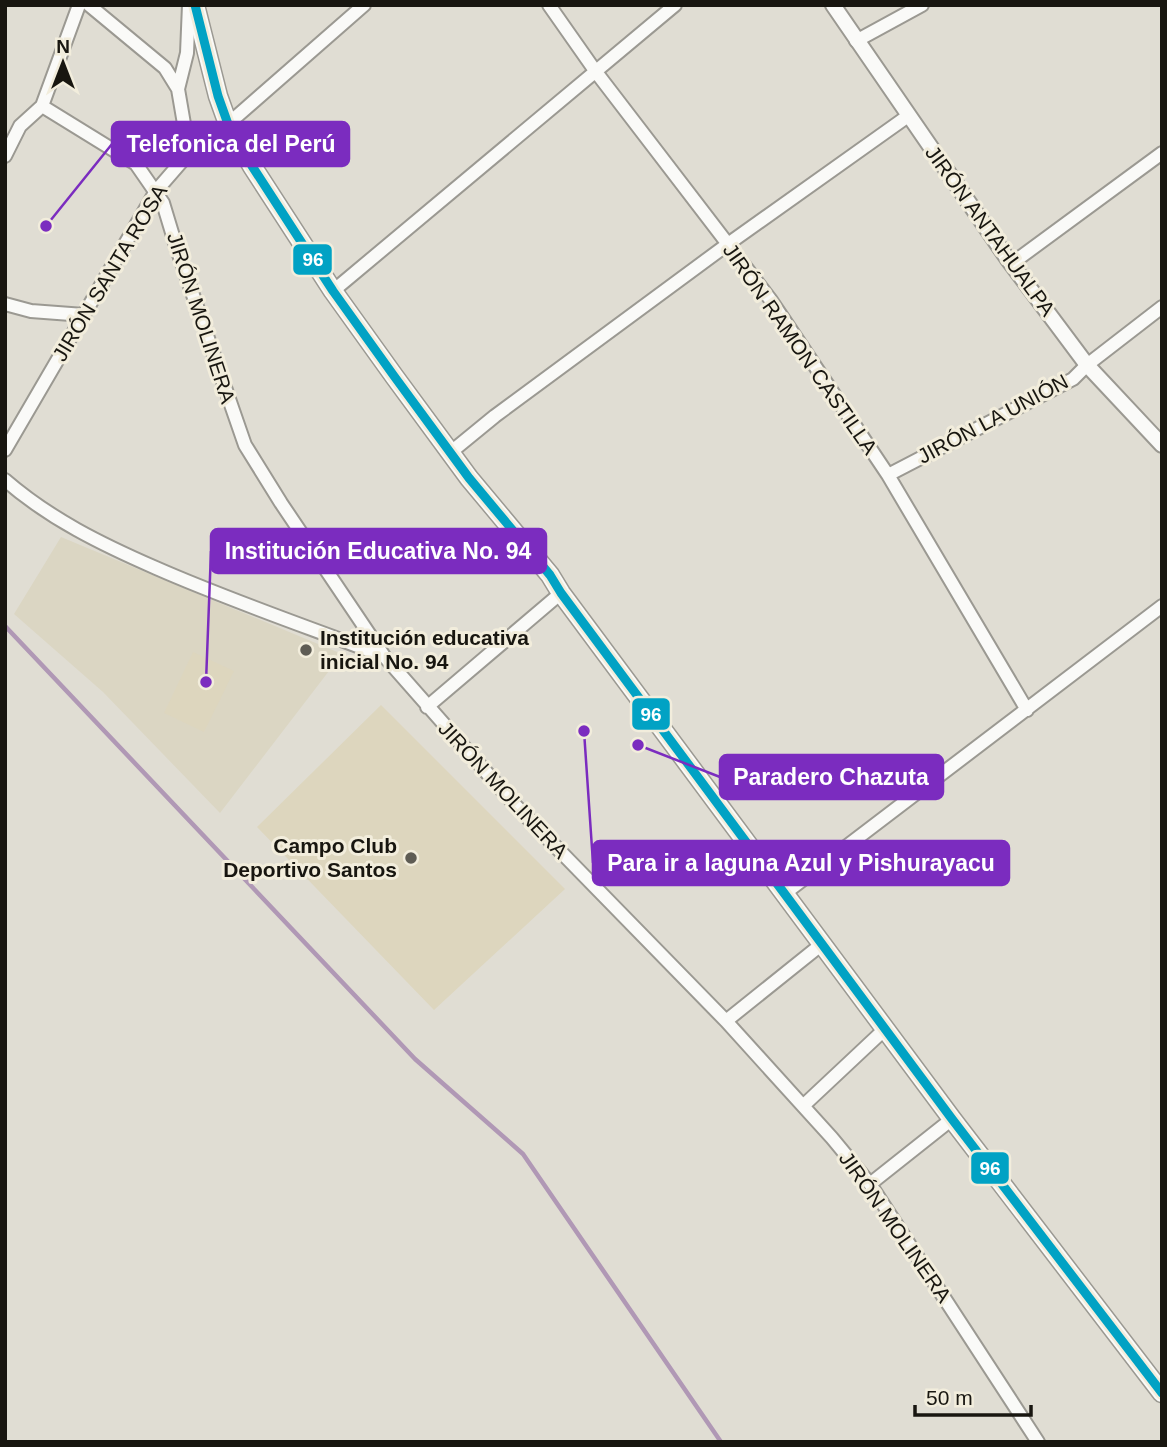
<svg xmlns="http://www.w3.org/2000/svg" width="1167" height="1447" font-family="Helvetica,sans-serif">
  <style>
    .built { fill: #dbd6c3 }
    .green { fill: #ddd6be }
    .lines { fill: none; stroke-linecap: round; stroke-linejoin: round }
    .stream { stroke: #b098b5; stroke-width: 4.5 }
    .minor-casing { stroke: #9b9992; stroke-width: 16 }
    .tertiary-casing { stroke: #9b9992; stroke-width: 18 }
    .secondary-casing { stroke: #9b9992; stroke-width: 21 }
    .minor { stroke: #fafaf8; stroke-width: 12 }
    .tertiary { stroke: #fafaf8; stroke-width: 14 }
    .secondary { stroke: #fafaf8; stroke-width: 18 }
    .bus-1-casing { stroke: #f2eddc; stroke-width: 14 }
    .bus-1 { stroke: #01a2c4; stroke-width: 9 }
    .poi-dot { fill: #5e5c54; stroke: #f2eddc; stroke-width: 2.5 }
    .labels { text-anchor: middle; stroke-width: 6; stroke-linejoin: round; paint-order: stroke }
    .street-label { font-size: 21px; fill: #181610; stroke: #f2eddc }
    .poi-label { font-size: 21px; font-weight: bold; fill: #181610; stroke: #f2eddc; text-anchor: start }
    .leader { fill: none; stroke: #7b2cbf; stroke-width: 2.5 }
    .callout-dot { fill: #7b2cbf; stroke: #f2eddc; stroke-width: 2.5 }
    .callout { fill: #7b2cbf; stroke: #7b2cbf; stroke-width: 2.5 }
    .callout-label { font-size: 23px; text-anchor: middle; font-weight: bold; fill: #fff }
    .line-badge { stroke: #f2eddc; stroke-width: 2.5 }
    .badge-label { font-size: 19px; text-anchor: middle; font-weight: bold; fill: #fff }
  </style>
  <rect width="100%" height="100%" fill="#e0ddd3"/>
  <path class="built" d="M61 537 342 654 220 813 103 692 14 614Z"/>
  <path class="green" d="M193 652 234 671 204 732 164 713Z
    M381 705 565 889 434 1010 257 827Z"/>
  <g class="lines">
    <path class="stream" d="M5 626 415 1059 523 1154 721 1442"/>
    <g class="minor-casing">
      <path id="minor" d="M89 5 165 68 178 89 189 153
        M549 5 596 72 770 299 888 475 1027 710
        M856 41 922 5
        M178 89 187 53 189 5
        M42 106 136 164 163 203 176 246 245 445 281 503 384 656 516 806 726 1021 832 1138 870 1184 1038 1442
        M5 156 20 126 42 106 79 5
        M1011 264 1162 153
        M333 291 675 5
        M5 304 31 311 84 315
        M5 450 156 191 189 153 228 124 364 5
        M451 452 495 416 728 244 908 116
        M888 475 1073 379 1087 365 1162 307
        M5 480C50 519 101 544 156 568 231 601 308 627 384 656
        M427 707 561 593
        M784 894 1162 606
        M726 1021 822 944
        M804 1105 885 1029
        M870 1184 952 1119"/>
    </g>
    <g class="tertiary-casing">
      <path id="tertiary" d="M833 5 1007 258 1087 365 1162 445"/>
    </g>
    <g class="secondary-casing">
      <path id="secondary" d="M195 5 218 96 228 124 252 166 333 291 394 376 469 478 550 575 561 593 952 1119 1162 1393"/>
    </g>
    <use href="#minor" class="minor"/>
    <use href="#tertiary" class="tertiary"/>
    <use href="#secondary" class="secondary"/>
    <g class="bus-1-casing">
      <path id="bus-1" d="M195 5 218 96 228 124 252 166 333 291 394 376 469 478 550 575 561 593 952 1119 1162 1393"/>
    </g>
    <use href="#bus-1" class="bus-1"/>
  </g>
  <g class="poi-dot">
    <circle cx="306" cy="650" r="7"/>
    <circle cx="411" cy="858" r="7"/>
  </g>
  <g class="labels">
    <g class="street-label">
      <text transform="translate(990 231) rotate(54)" y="7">JIRÓN ANTAHUALPA</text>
      <text transform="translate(110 273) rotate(-59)" y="7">JIRÓN SANTA ROSA</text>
      <text transform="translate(201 318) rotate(72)" y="7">JIRÓN MOLINERA</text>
      <text transform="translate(800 349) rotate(55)" y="7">JIRÓN RAMON CASTILLA</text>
      <text transform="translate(993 419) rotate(-28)" y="7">JIRÓN LA UNIÓN</text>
      <text transform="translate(503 790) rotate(47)" y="7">JIRÓN MOLINERA</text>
      <text transform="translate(895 1227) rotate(55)" y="7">JIRÓN MOLINERA</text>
    </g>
    <g class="poi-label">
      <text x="320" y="645">Institución educativa<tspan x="320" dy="24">inicial No. 94</tspan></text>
      <text x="397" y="853" text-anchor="end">Campo Club<tspan x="397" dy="24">Deportivo Santos</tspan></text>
    </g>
  </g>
  <path class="leader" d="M46 226L112 144M206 682L211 551M638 745L720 777M584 731L593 863"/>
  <g class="callout-dot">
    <circle cx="46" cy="226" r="7"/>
    <circle cx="206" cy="682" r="7"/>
    <circle cx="638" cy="745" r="7"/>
    <circle cx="584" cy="731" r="7"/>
  </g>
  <g class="callout">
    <rect x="112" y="122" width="237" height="44" rx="7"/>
    <rect x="211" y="529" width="335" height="44" rx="7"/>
    <rect x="720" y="755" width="223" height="44" rx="7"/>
    <rect x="593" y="841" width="416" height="44" rx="7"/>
  </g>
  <g class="callout-label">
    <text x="231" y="152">Telefonica del Perú</text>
    <text x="378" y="559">Institución Educativa No. 94</text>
    <text x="831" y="785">Paradero Chazuta</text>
    <text x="801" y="871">Para ir a laguna Azul y Pishurayacu</text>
  </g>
  <g class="line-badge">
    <rect x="292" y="243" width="41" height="33" rx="7" fill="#01a2c4"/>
    <rect x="631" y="697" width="40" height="34" rx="7" fill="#01a2c4"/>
    <rect x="970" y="1151" width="40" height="34" rx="7" fill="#01a2c4"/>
  </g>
  <g class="badge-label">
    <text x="313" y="266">96</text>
    <text x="651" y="721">96</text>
    <text x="990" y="1175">96</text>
  </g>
  <rect width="1167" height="1447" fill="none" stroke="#181610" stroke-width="14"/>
  <g transform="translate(63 63)" stroke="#f2eddc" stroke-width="5" paint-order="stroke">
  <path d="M0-5L12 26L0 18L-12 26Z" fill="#181610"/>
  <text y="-10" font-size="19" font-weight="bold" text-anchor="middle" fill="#181610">N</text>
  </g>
  <path d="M915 1405v10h116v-10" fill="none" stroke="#181610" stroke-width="3.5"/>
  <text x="926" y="1405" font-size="21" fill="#181610" stroke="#f2eddc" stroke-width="5" paint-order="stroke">50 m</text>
</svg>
